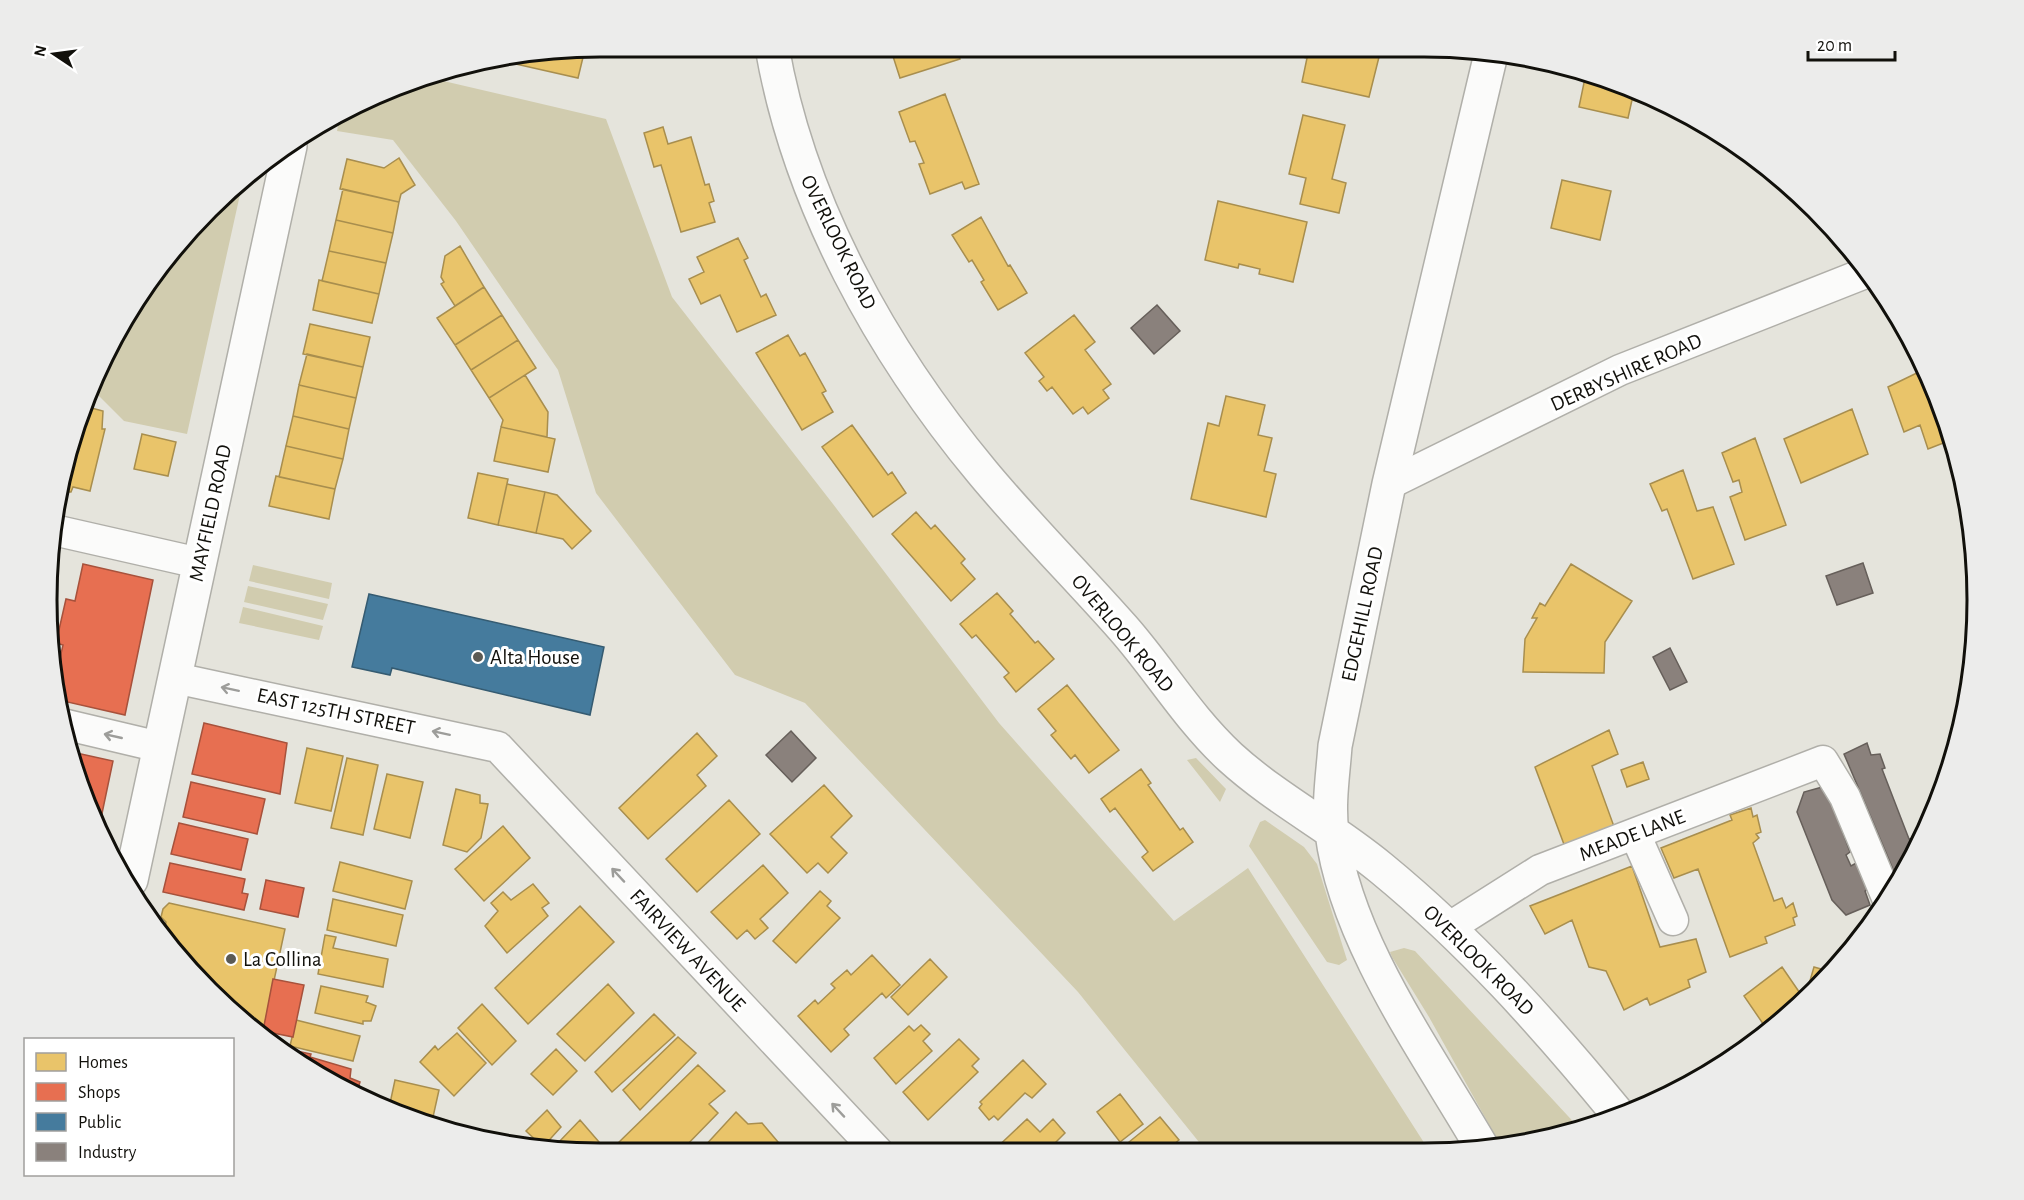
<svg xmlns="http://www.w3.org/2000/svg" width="2024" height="1200" font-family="'Alegreya Sans',sans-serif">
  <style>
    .green { fill: #d1ccaf }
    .homes { fill: #e9c46a; stroke: #a88e4e; stroke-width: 1.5 }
    .shops { fill: #e76f51; stroke: #a7523c; stroke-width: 1.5 }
    .public { fill: #457b9d; stroke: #355b71; stroke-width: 1.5 }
    .industry { fill: #8a817c; stroke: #665f5a; stroke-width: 1.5 }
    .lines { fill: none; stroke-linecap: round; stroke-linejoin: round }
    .street-casing { stroke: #b0afa9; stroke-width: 33 }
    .secondary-casing { stroke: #b0afa9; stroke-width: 36 }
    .primary-casing { stroke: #b0afa9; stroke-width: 36 }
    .street { stroke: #fbfbfa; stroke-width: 30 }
    .secondary { stroke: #fbfbfa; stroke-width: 33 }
    .primary { stroke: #fbfbfa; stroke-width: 33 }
    .oneway { stroke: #9d9d9a }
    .poi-dot { fill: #5b5a54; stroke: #fff; stroke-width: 2 }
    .labels { text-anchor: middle; stroke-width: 6; stroke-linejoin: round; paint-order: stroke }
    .street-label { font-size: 21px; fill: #11100b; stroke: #fff }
    .poi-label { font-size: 21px; fill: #11100b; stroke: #fff; text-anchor: start }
    .rim { fill: none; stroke: #11100b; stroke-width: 3 }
  </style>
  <rect width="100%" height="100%" fill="#e5e4dc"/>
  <path class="green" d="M422 76 606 119 672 297 833 504 999 723 1174 921 1248 868 1430 1152H1207L1078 992 805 703 735 675 596 493 558 370 456 221 393 140 337 131 339 120Z
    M243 181 187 434 124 421 93 390 161 263Z
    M253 565 332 583 329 599 249 581Z
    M248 586 328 604 323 620 244 602Z
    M243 607 323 626 319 640 239 623Z
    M1196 758 1226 789 1220 802 1187 760Z
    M1265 820 1304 847 1317 864 1347 960 1339 965 1327 962 1249 846 1260 822Z
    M1404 948 1415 951 1580 1129 1568 1135 1501 1146 1429 1017 1392 957 1390 952Z"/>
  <path class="homes" d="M890 47H956L960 59 900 78Z
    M1304 47 1363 48 1362 53 1379 57 1369 97 1302 82 1307 58 1302 57Z
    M585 49 578 78 507 62Z
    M1586 73 1602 76 1646 97 1644 103 1632 100 1628 118 1579 107Z
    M945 94 979 184 965 189 962 182 930 194 919 164 924 163 915 141 910 142 899 112Z
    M1303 115 1345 125 1332 179 1346 183 1339 213 1300 204 1306 178 1289 174Z
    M663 127 668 144 691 137 705 185 709 184 714 201 709 203 715 222 681 232 661 165 654 167 644 133Z
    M399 158 415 185 401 194 399 202 340 189 347 159 384 168Z
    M1562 180 1611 191 1600 240 1551 228Z
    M343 189 399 202 393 233 336 220Z
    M1218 201 1307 222 1293 282 1259 274 1260 269 1239 264 1238 268 1205 260Z
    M981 217 1008 266 1010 265 1027 293 998 310 981 282 984 280 972 260 969 262 952 235Z
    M336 220 393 233 386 263 329 251Z
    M738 238 748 258 744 260 761 297 766 294 776 315 737 332 720 295 701 304 689 279 704 272 697 257Z
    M460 246 484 287 455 306 441 284 444 282 441 277 445 256Z
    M329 251 386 263 379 294 322 281Z
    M319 280 379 294 372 323 313 310Z
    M484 287 502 315 455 345 437 318Z
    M502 315 518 340 471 370 455 345Z
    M1074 315 1095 342 1085 350 1111 384 1103 390 1109 398 1088 414 1083 407 1073 414 1052 387 1047 391 1039 381 1044 377 1025 353Z
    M310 324 370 337 363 367 303 354Z
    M788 335 800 356 805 353 826 391 822 393 833 412 802 430 756 353Z
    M518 340 536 368 489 398 471 370Z
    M307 354 363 367 356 398 299 385Z
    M1925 369 1935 389 1951 440 1928 449 1920 425 1904 432 1888 387Z
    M525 375 548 412 547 437 501 427 503 420 489 398Z
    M299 385 356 398 349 429 293 416Z
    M1226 396 1265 405 1258 435 1272 438 1264 471 1276 474 1266 517 1191 499 1208 423 1219 426Z
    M84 406 103 411 102 429H105L90 491 73 487 71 492H64L76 422Z
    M1852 409 1868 454 1801 483 1784 439Z
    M293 416 349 429 343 459 286 446Z
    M852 425 888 475 892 472 906 493 873 517 822 447Z
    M501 427 555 439 548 472 494 461Z
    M142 434 176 442 168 476 134 469Z
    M1755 438 1786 525 1745 540 1730 497 1742 492 1739 480 1733 482 1722 453Z
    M286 446 343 459 335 489 279 477Z
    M1683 470 1697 511 1713 507 1734 564 1693 579 1667 509 1662 511 1650 484Z
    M478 473 508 479 498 525 468 518Z
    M276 476 335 489 329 519 269 506Z
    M507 484 545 492 536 533 498 525Z
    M545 492 557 495 591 531 572 549 563 539 536 533Z
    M916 512 931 529 935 525 965 559 961 563 975 579 951 601 892 534Z
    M1571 564 1632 601 1605 642 1604 673 1523 672 1525 639 1537 618H1532L1540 603 1545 606Z
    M997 593 1013 611 1010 614 1035 643 1038 641 1054 659 1016 692 1004 677 1009 673 976 635 972 638 960 624Z
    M1067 685 1119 750 1089 773 1075 755 1071 759 1051 735 1056 731 1038 709Z
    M1609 730 1618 754 1592 766 1616 832 1568 855 1535 767Z
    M697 733 717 756 697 775 706 786 648 839 619 808Z
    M307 748 343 756 331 811 295 803Z
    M347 758 378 765 363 835 331 828Z
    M1643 762 1649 779 1627 787 1621 770Z
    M1141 769 1151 783 1148 785 1180 830 1183 828 1193 842 1153 871 1142 857 1148 852 1115 808 1110 812 1101 799Z
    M387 774 423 782 410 838 374 829Z
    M824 785 852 816 831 837 847 853 828 873 818 863 807 873 770 834Z
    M456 789 480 795V803L488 804 481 838 467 852 443 845Z
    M729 800 760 834 697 892 666 859Z
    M1751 808 1753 817 1757 815 1761 832 1756 834 1759 838 1753 843 1774 901 1782 898 1786 908 1793 903 1797 916 1793 918 1795 925 1765 937 1767 943 1730 957 1698 869 1674 878 1661 848 1732 820 1730 815Z
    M503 826 530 858 484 901 455 869Z
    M340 862 412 881 405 909 333 891Z
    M763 865 788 893 760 919 768 928 755 939 747 930 737 939 711 912Z
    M1632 866 1660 947 1696 939 1706 972 1688 980 1690 987 1650 1005 1647 998 1624 1010 1606 971 1589 967 1572 920 1545 934 1530 906Z
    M533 884 549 903 542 908 548 916 507 953 485 926 498 911 491 903 503 892 511 900Z
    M820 891 831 901 827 906 840 918 796 963 773 941Z
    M333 899 403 915 396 946 327 930Z
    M169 903 285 929 263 1032 163 939 166 922 161 917 163 909Z
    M580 906 614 942 528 1024 495 988Z
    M325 935 336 937 333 948 388 959 383 987 318 974Z
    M872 955 900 985 886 998 882 993 844 1029 849 1035 831 1052 798 1016 815 1000 818 1004 835 988 831 984 847 970 851 975Z
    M930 959 947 977 908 1015 891 997Z
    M1782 967 1804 999 1789 1016 1768 1031 1744 996Z
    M1814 967 1828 971 1805 998Z
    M608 984 634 1013 585 1061 557 1034Z
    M321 986 368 996 366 1002 376 1006 371 1021H363V1024L315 1013Z
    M482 1004 516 1041 492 1065 458 1028Z
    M654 1014 675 1035 612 1092 595 1072Z
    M296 1020 360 1036 353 1061 290 1046Z
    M921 1025 930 1034 923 1041 932 1051 896 1084 874 1058 909 1026 914 1031Z
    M457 1033 486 1063 454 1096 420 1062 435 1046 438 1050Z
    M678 1037 696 1053 640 1110 623 1090Z
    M959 1039 979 1059 972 1066 978 1072 928 1120 903 1092Z
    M556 1049 577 1071 553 1095 531 1074Z
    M1023 1060 1046 1084 1032 1098 1025 1093 998 1120 994 1116 989 1120 979 1108 982 1104 980 1102Z
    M698 1065 725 1091 709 1104 718 1113 680 1152H621L615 1146Z
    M395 1080 439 1090 431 1126 389 1108Z
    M1120 1094 1143 1124 1120 1142 1097 1112Z
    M547 1110 561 1127 543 1147 526 1131Z
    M736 1112 748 1124 762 1123 778 1142 768 1152H707L703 1148Z
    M1160 1117 1179 1140 1164 1152H1137L1129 1142Z
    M1027 1119 1040 1132 1053 1119 1065 1133 1046 1152H992Z
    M580 1120 599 1142 588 1152H564L557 1144Z"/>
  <path class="shops" d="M83 564 153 580 125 715 63 701 58 667 63 645 56 643 66 599 75 601Z
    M204 723 287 743 280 794 192 774Z
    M72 752 113 761 100 823 76 778Z
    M191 782 265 799 257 834 183 817Z
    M179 823 248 839 241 870 171 854Z
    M170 863 245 879 242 893 248 894 244 910 163 892Z
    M266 880 304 888 298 917 260 909Z
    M273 979 304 985 293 1037 263 1031Z
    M278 1047 311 1054 310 1057 351 1069 350 1078 360 1082 357 1092 292 1060Z"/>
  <path class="public" d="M369 594 604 647 590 715 392 668 390 675 352 667Z"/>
  <path class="industry" d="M1157 305 1180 331 1154 354 1131 328Z
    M1863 563 1873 593 1837 605 1826 576Z
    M1670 648 1687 682 1670 690 1653 657Z
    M791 731 816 758 792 782 766 755Z
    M1867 743 1871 755 1880 754 1885 768 1882 769 1909 839 1919 838 1920 841 1898 881 1844 754Z
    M1826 786 1850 852 1846 855 1851 866 1858 862 1869 889 1865 891 1870 905 1846 915 1832 900 1797 812 1804 792Z"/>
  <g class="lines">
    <g class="street-casing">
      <path id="street" d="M1389 484 1620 370 1868 272
        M58 531 199 563
        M175 678 498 747 878 1152
        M67 725 160 747
        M1635 834 1673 920
        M1450 927 1540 870 1823 761 1845 797 1888 900"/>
    </g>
    <g class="secondary-casing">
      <path id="secondary" d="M772 47C799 203 882 352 983 473 1027 526 1077 576 1123 628 1160 670 1188 718 1230 757 1276 799 1333 828 1381 868 1470 941 1545 1025 1618 1114
        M1483 1149C1428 1054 1346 942 1332 833 1328 804 1333 774 1335 746L1389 484 1491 54"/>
    </g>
    <g class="primary-casing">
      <path id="primary" d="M131 880 290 146"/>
    </g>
    <use href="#street" class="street"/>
    <use href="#secondary" class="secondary"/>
    <use href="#primary" class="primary"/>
  </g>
  <defs><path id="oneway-shaft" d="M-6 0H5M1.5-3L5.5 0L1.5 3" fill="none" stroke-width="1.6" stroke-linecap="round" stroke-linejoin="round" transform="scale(1.5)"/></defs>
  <g class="oneway">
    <use href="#oneway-shaft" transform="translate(230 689) rotate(-168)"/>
    <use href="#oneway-shaft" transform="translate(441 733) rotate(-168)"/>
    <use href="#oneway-shaft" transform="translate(113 736) rotate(-167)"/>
    <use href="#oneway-shaft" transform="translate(618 875) rotate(-133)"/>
    <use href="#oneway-shaft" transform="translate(838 1110) rotate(-133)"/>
  </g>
  <g class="poi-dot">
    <circle cx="478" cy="657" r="6"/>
    <circle cx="231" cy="959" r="6"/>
  </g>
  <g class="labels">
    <g class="street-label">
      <text transform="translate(839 242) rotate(64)" y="7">OVERLOOK ROAD</text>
      <text transform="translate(1626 372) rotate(-24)" y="7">DERBYSHIRE ROAD</text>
      <text transform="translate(210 513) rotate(-78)" y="7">MAYFIELD ROAD</text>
      <text transform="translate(1362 614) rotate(-78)" y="7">EDGEHILL ROAD</text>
      <text transform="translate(1123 633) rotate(50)" y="7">OVERLOOK ROAD</text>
      <text transform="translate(336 711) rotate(12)" y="7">EAST 125TH STREET</text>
      <text transform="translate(1632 835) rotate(-21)" y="7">MEADE LANE</text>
      <text transform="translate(688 950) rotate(47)" y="7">FAIRVIEW AVENUE</text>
      <text transform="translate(1479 960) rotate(45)" y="7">OVERLOOK ROAD</text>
    </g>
    <g class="poi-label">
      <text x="490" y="664">Alta House</text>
      <text x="243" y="966">La Collina</text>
    </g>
  </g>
  <path d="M0 0H2024V1200H0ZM600 57H1424A543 543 0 0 1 1967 600V600A543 543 0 0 1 1424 1143H600A543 543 0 0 1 57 600V600A543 543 0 0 1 600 57Z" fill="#ececeb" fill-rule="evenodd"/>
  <path class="rim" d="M600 57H1424A543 543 0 0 1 1967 600V600A543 543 0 0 1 1424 1143H600A543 543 0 0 1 57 600V600A543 543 0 0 1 600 57Z"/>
  <rect x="24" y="1038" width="210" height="138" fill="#ffffff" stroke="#a09f9d" stroke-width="1.5"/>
  <rect x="36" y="1053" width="30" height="18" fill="#e9c46a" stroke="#a09f9d" stroke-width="1.5"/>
  <text x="78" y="1068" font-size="18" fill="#11100b">Homes</text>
  <rect x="36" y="1083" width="30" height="18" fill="#e76f51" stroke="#a09f9d" stroke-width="1.5"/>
  <text x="78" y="1098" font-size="18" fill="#11100b">Shops</text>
  <rect x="36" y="1113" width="30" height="18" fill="#457b9d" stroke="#a09f9d" stroke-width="1.5"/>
  <text x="78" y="1128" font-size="18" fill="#11100b">Public</text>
  <rect x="36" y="1143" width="30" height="18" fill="#8a817c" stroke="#a09f9d" stroke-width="1.5"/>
  <text x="78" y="1158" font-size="18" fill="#11100b">Industry</text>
  <g transform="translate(54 54) rotate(283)" stroke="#ffffff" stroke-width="4.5" paint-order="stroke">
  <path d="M0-4.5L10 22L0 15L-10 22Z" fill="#11100b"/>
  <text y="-9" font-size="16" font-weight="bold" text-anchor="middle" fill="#11100b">N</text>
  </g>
  <path d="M1808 51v9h87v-9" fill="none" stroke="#11100b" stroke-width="3"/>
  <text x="1817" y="51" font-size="18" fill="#11100b" stroke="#ffffff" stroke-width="4.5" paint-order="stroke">20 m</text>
</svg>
